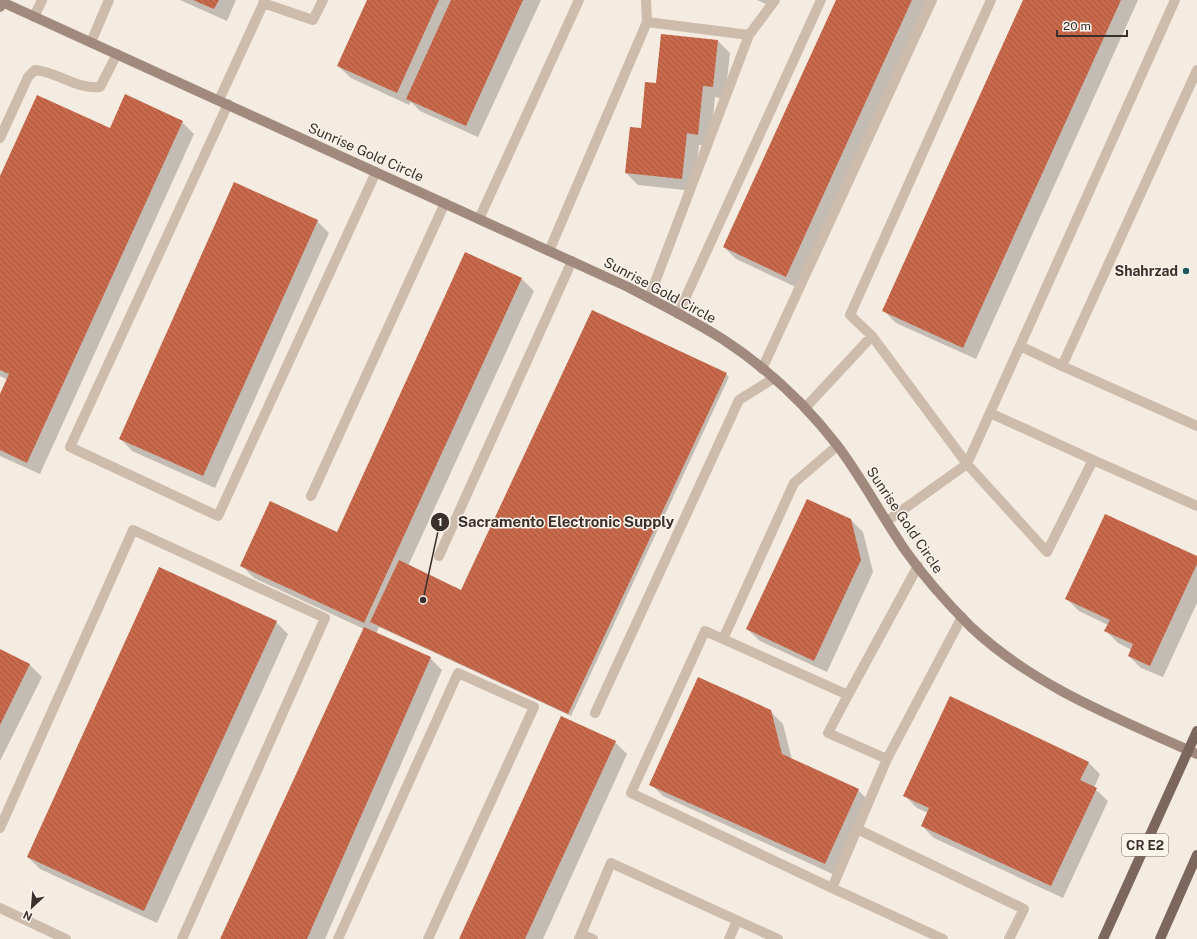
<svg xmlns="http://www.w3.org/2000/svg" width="1197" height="939" font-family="'Public Sans',sans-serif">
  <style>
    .shadow { fill: #0003 }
    .building { fill: url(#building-back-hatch) }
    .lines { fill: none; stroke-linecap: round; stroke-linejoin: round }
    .lane { stroke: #cdbbac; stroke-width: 10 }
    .street { stroke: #cdbbac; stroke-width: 10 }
    .secondary { stroke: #a18a7d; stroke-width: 10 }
    .primary { stroke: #7d675c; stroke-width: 10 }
    .poi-dot { fill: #1f5a5e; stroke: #fbf5ee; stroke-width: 1.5 }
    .labels { text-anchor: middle; stroke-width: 3; stroke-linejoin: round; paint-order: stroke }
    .shield { fill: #fbf5ee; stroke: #756b66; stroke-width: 1 }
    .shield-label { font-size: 13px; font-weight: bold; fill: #3b302b }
    .street-label { font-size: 14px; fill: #3b302b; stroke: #fbf5ee }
    .poi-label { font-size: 14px; font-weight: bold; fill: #3b302b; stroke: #fbf5ee; text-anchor: end }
    .leader { fill: none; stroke: #3b302b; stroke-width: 1.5 }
    .callout-dot { fill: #3b302b; stroke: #fbf5ee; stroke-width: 1.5 }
    .mark-label { font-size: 12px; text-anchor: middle; font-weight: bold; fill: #fff }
    .callout-label { font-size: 15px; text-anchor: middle; font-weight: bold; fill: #3b302b; stroke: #fbf5ee; stroke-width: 3; stroke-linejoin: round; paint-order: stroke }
  </style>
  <defs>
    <pattern id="building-back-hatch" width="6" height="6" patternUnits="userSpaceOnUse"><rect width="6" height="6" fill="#c8694b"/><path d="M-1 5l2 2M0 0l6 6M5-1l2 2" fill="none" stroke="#a4573f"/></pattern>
  </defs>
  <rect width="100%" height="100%" fill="#f4ebe1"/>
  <path class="shadow" d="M180 0H236L227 21Z
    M369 0H541L478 137 420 111 411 102 409 105 351 78 338 66Z
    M757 0H779L775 8Z
    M837 0H929L798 288 736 259 724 247Z
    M1024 0H1138L976 359 896 323 884 311Z
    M662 35 718 41 730 53 725 99 715 97 710 146 699 145 694 191 638 185 626 173 656 84Z
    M182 122 194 134 40 474 0 456V397L8 380 0 376V178Z
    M317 221 329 233 215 488 132 451 120 438Z
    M466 253 522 279 534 291 408 566 462 591 726 374 729 377 571 716 379 627 376 634 430 658 442 670 325 939H221L364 629 254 578 242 566 338 533Z
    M850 519 863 532 873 572 827 672 760 641 747 629Z
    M1197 557V603L1163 677 1141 668 1129 656 1132 650 1118 643 1106 631 1108 625 1079 611 1067 599Z
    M276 622 288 634 157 923 40 869 28 857Z
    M0 650 30 665 42 677 0 761Z
    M770 711 783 724 792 760 858 790 870 802 837 876 663 796 651 784Z
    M615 742 627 754 543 939H460Z
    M1088 762 1100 774 1094 788 1108 801 1063 898 934 838 922 826 928 813 917 808 905 796Z"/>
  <path class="building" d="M193 0H219L214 9Z
    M367 0H439L397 93 337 66Z
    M451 0H523L466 126 406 99Z
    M836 0H912L786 277 723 247Z
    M1023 0H1121L963 348 882 311Z
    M661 34 718 40 713 87 703 86 698 135 687 133 682 179 625 173 630 127 641 128 645 82 656 83Z
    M125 94 183 121 27 463 0 450V394L9 374 0 370V176L37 95 110 128Z
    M234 182 318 220 203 476 119 439Z
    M465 252 522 278 364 623 240 566 270 501 337 532Z
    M592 310 727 373 568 714 370 622 399 560 461 590Z
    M807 499 851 519 861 560 814 661 746 629Z
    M1105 514 1197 556V564L1150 666 1128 656 1133 644 1104 631 1110 620 1065 599Z
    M159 567 277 621 144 911 27 857Z
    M364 627 431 657 307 939H220Z
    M0 649 30 664 0 725Z
    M698 677 771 710 782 754 859 789 825 864 649 785Z
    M950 696 1089 762 1080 780 1097 788 1051 886 921 826 929 808 903 796Z
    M561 716 616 741 525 939H459Z"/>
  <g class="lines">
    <path class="lane" d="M646 0 647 22
      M263 3 313 20 323 0
      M34 17 42 0
      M749 35 775 0
      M91 42 109 0
      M1197 70 1062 366 1197 426
      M219 100 265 0
      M228 104 70 447 218 516 376 172
      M0 138 28 77 35 70C58 72 78 90 100 87L117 54
      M479 219 579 0
      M549 251 647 22 749 35 649 298
      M678 314 821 0
      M872 336 967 464 1175 0
      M1020 346 1062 366
      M762 369 932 0
      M805 408 872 336 850 315 991 0
      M990 413 1093 460
      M837 446 794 483 723 639 848 695 918 566
      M311 496 445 203
      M887 521 967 464 1047 552 1093 460 1197 506
      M439 556 572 261
      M723 639 705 631 631 793 832 888
      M848 695 828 733 887 759 962 617
      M595 713 739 400 774 378
      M887 759 832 888 943 939
      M0 828 133 530 325 618 182 939
      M857 829 1024 909 1009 939
      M581 934 593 939
      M338 939 458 673 534 707 428 939
      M579 939 611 863 778 939
      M729 939 737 921"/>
    <path class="street" d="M0 908 66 939"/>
    <path class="secondary" d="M0 7 2 2 628 287C660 304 693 320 724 340 767 368 805 404 837 445 862 478 881 515 905 550 924 577 947 603 971 627 1036 688 1117 718 1197 754"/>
    <path class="primary" d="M1103 939 1197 731
      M1160 939 1197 855"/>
  </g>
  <circle class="poi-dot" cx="1186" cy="271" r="4"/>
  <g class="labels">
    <rect class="shield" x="1122" y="834" width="46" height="22" rx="3"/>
    <g class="shield-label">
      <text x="1145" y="850">CR E2</text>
    </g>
    <g class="street-label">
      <text transform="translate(366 152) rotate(24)" y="5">Sunrise Gold Circle</text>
      <text transform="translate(660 290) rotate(28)" y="5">Sunrise Gold Circle</text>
      <text transform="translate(905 520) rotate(56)" y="5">Sunrise Gold Circle</text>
    </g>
    <g class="poi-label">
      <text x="1178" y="276">Shahrzad</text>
    </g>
  </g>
  <path class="leader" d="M423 600L440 522"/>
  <g class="callout-dot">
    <circle cx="423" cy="600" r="4"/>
    <circle cx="440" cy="522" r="10"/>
  </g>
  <g class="mark-label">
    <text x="440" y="526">1</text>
  </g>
  <g class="callout-label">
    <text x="566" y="527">Sacramento Electronic Supply</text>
  </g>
  <g transform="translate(32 907) rotate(206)" stroke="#fbf5ee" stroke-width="3" paint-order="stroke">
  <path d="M0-3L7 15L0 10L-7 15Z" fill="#3b302b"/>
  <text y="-6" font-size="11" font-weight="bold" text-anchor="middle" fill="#3b302b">N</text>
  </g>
  <path d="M1057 30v6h70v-6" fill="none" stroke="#3b302b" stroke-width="2"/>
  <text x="1063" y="30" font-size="12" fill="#3b302b" stroke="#fbf5ee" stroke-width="3" paint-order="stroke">20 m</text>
</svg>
